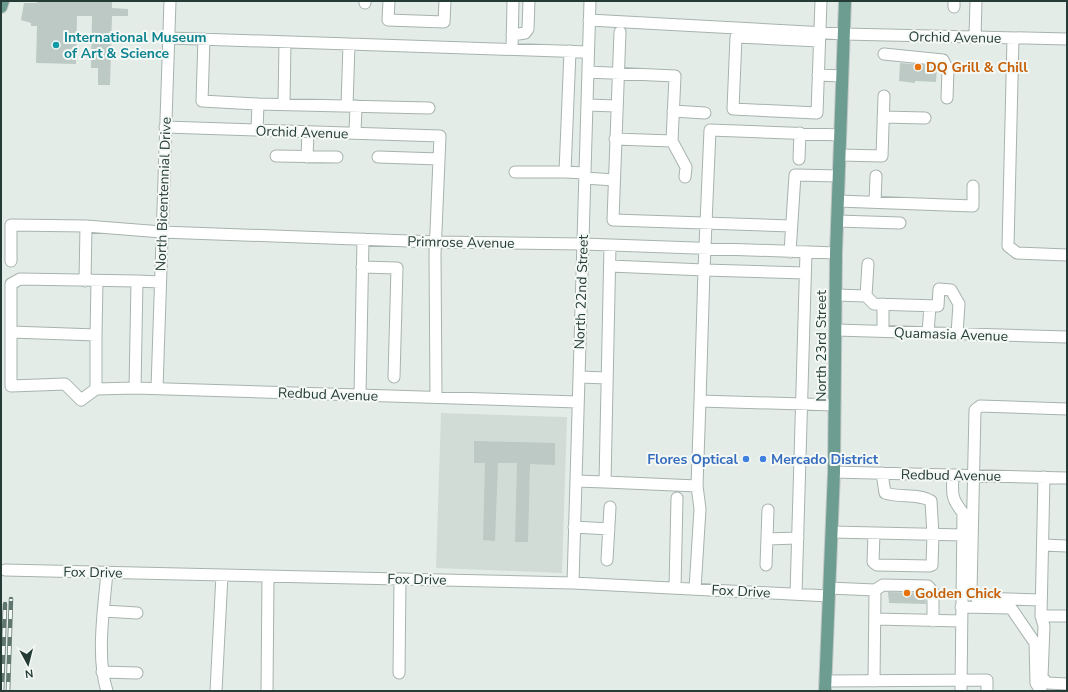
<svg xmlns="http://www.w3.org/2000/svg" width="1068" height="692" font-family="'Nunito Sans',sans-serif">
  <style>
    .built { fill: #d2dcd7 }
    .building { fill: #bcc9c4 }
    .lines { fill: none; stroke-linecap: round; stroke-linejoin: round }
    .minor-casing { stroke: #a7b3af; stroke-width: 13 }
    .major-casing { stroke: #c2c8c6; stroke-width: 14 }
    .minor { stroke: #fff; stroke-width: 11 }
    .major { stroke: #6d9d90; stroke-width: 12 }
    .rail-casing { stroke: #607770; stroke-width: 4.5 }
    .rail { stroke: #f4f9f6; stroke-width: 3; stroke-dasharray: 9; stroke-linecap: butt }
    .culture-dot { fill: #0f9aa8; stroke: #f4f9f6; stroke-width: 1.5 }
    .food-dot { fill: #e8710a; stroke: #f4f9f6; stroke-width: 1.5 }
    .shop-dot { fill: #3f7fe0; stroke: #f4f9f6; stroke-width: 1.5 }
    .labels { text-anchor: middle; stroke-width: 4; stroke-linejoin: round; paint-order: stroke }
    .culture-label { font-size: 14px; font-weight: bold; fill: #0d838f; stroke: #f4f9f6; text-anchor: start }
    .street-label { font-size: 14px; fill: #253b35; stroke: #f4f9f6 }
    .food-label { font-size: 14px; font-weight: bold; fill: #c56008; stroke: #f4f9f6; text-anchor: start }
    .shop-label { font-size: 14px; font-weight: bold; fill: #366cbe; stroke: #f4f9f6; text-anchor: end }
  </style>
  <rect width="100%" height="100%" fill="#e4ece8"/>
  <path class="built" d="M441 413 567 417 562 573 436 568Z"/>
  <path class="building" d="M37 1H112V8L128 9V16H112L110 85H98V68H91L92 16H77L76 64 36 63 37 26H31V23L21 20 24 3H37Z
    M900 63 937 66 936 82 915 81V83L899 81Z
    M474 441 555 443V465L530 464 528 542H515L517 463H498L495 541 483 540 485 463H474Z
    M888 592 925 593 926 604 889 603Z"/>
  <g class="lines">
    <g class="minor-casing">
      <path id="minor" d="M389 1 388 20 444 22 445 1
        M365 3V1
        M954 7V1
        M589 20 844 34 1067 39
        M620 32 613 220 791 226
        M512 35 525 33 528 29 529 1
        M975 37 976 1
        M169 38 588 52
        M1013 38 1008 246 1017 253 1067 255
        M204 39 202 101 258 104
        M819 41 736 37 733 109 817 113 821 1
        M512 49 513 1
        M570 51 565 172 585 173
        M884 54 943 60 948 70 947 98
        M588 72 675 76 672 141 615 139
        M818 75 842 76
        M284 104 285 42
        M587 105 616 106
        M347 106 349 44
        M673 111 705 113
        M883 117 925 118
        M165 127 440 136 435 254 436 397
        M257 130 258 104 429 108
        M355 133 356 106
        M672 141 686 167 685 177
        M840 155 882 156 884 96
        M276 156 337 157
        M307 157 308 132
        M378 157 439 159
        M799 159 800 133
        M515 172H565
        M585 178 614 180
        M838 201 973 206V186
        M875 202 876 176
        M837 221 900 223
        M86 226 162 232 436 242 583 244 836 253
        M790 252 795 175 839 176
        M11 261V225L86 226 85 281
        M868 264 866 296 874 304 938 306 939 289 951 290 959 304 957 334
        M610 266 704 270 710 130 840 135
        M362 267 397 268 394 377
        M805 273 704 270 700 401 835 405
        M137 281 160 282
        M836 295 866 296
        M836 330 1067 337
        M883 331V304
        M11 332V386L65 384 81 400 96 389 135 388 578 402
        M928 333 930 306
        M96 335 97 281
        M579 377 607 378
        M157 388 170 1
        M96 389V335L11 332V284L20 279 137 281 135 388
        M360 395 363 239
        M834 472 1067 478
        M953 475C952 494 951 498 963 513L961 691
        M1044 477 1041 616 1044 626 1042 677 1047 683 1067 684
        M576 481 605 482 610 245
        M605 482 697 486 700 401
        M574 527 609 529
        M832 532 963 535
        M874 533 873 562 877 565 929 566 932 565 933 535 931 501C919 493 899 498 885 493L882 473
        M767 539 798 538
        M1043 545 1067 546
        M607 560 610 507
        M766 565 768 510
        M5 570 573 583 829 596
        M573 583 590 1
        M675 588 677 498
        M829 588 875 590 874 681
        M695 589 700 509 697 486
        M875 590 883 585 928 586 933 592V621
        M796 594 806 252
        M1041 600 977 598 971 592 975 410 980 406 1067 409
        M961 607 1011 608 1035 643 1036 683 1041 691
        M104 611 137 613
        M1041 616H1067
        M875 619 961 621
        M102 672 137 673
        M399 673 400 579
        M825 681 987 680V691
        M107 691C96 658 104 607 107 572
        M216 691 222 575
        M267 691 268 576"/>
    </g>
    <g class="major-casing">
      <path id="major" d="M1 7 3 1
        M825 691 834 472 836 253 845 1"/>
    </g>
    <use href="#minor" class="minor"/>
    <use href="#major" class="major"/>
    <g class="rail-casing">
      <path id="rail" d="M2 691 5 604
        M8 691 11 599"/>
    </g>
    <use href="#rail" class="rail"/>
  </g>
  <circle class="culture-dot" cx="56" cy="45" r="4"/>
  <g class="food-dot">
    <circle cx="918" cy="67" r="4"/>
    <circle cx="907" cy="593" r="4"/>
  </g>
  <g class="shop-dot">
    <circle cx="746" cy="459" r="4"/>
    <circle cx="763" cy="459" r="4"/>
  </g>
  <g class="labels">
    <g class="culture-label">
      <text x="64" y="42">International Museum<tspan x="64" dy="16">of Art &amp; Science</tspan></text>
    </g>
    <g class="street-label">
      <text transform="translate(955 37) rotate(1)" y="5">Orchid Avenue</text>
      <text transform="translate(302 132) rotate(2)" y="5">Orchid Avenue</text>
      <text transform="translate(163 194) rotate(-88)" y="5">North Bicentennial Drive</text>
      <text transform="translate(461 242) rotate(1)" y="5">Primrose Avenue</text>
      <text transform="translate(581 292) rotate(-88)" y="5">North 22nd Street</text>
      <text transform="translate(951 334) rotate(2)" y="5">Quamasia Avenue</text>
      <text transform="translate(821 346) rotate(-90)" y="5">North 23rd Street</text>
      <text transform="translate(328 394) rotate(2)" y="5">Redbud Avenue</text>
      <text transform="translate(951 475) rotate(1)" y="5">Redbud Avenue</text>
      <text transform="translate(93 572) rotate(1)" y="5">Fox Drive</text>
      <text transform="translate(417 579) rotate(1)" y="5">Fox Drive</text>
      <text transform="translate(741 591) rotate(3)" y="5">Fox Drive</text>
    </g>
    <g class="food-label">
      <text x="926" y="72">DQ Grill &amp; Chill</text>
      <text x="915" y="598">Golden Chick</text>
    </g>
    <g class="shop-label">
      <text x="738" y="464">Flores Optical</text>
      <text x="771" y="464" text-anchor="start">Mercado District</text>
    </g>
  </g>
  <rect width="1068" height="692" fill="none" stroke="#253b35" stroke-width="4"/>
  <g transform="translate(28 664) rotate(173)" stroke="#f4f9f6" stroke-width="3" paint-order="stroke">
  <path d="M0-3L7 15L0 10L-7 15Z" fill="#253b35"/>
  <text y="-6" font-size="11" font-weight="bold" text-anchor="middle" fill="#253b35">N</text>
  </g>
</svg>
